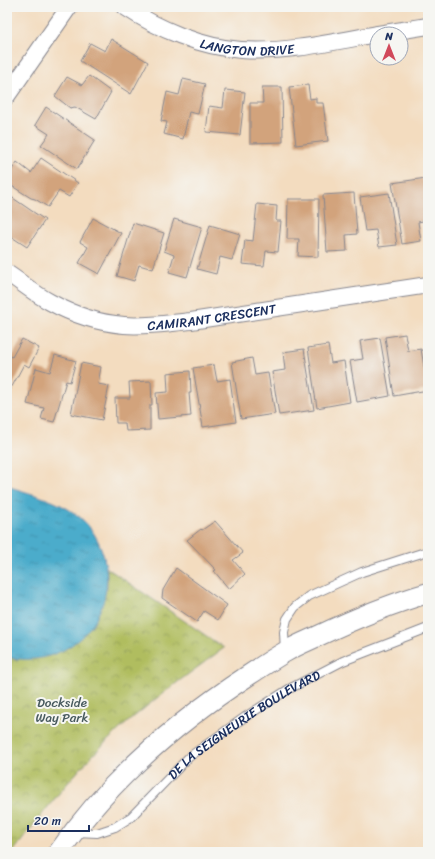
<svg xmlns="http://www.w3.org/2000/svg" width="435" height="859" font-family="Sriracha,sans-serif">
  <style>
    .park { fill: url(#park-crowns); stroke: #66765e }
    .water { fill: url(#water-ripples); stroke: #346e94 }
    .building { fill: #d2a37c }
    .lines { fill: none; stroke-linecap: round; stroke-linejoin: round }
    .service-casing { stroke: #87868e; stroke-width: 10 }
    .minor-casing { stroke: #87868e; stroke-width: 18 }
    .tertiary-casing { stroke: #87868e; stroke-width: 22 }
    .service { stroke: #fff; stroke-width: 8 }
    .minor { stroke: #fff; stroke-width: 16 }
    .tertiary { stroke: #fff; stroke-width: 20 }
    .labels { text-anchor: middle; stroke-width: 4; stroke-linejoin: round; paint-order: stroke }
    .street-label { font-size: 13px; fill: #1b2f5e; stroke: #f6f6f2 }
    .park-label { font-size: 13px; fill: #485a5e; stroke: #f6f6f2 }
  </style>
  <defs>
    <pattern id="park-crowns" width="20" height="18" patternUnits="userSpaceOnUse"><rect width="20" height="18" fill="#b0bd5f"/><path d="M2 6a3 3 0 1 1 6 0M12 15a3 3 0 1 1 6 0" fill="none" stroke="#8e9a52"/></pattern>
    <pattern id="water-ripples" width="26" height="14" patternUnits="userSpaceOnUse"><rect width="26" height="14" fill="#4caccb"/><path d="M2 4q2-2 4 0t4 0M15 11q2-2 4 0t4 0" fill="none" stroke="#3e8ca8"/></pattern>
  </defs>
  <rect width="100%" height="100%" fill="#f6f6f2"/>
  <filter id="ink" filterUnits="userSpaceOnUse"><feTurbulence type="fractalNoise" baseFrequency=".025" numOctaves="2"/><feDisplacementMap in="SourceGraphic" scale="8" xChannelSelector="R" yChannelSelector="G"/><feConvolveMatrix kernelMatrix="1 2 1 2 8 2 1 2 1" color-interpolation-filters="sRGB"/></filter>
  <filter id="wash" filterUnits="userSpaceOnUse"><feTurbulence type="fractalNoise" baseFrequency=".012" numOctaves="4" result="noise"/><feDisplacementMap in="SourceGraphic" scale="16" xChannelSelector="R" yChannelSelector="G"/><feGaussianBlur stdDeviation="0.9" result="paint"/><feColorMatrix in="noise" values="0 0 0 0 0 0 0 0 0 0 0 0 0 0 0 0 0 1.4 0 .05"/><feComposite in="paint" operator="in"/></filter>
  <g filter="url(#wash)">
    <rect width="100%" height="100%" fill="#f3dcbf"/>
    <path class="park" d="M107 568 224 648C183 678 142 707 105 743 71 776 42 814 13 852H7V657L17 660 107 589Z"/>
    <path class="water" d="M7 486C34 495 63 501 84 521 94 531 101 545 104 558 119 617 67 671 7 657Z"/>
    <g id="blocks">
      <path class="building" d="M111 39 148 62 131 94 80 61 90 43 105 51Z
        M89 76 111 92 96 119 75 107 70 108 55 96 67 77 82 85Z
        M183 79 205 84 198 114 189 112 183 139 164 134 167 122 161 121 167 92 179 95Z
        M308 85 310 99 316 98V103H323L328 141 296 145 289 87Z
        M262 87H282L283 142 250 143V103H263Z
        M225 90 245 92 240 135 206 132 209 106 223 108Z
        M46 107 95 140 77 169 41 145 49 134 35 125Z
        M41 158 78 183 69 197 59 191 48 207 35 199 31 198 7 183V177L17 162 31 173Z
        M426 178 428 193V220L418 222 421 241 402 244 392 183Z
        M354 193 357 234 346 235 347 251 327 252 323 195Z
        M389 193 397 245 379 247 376 230 365 231 360 197Z
        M7 194 45 220 27 247 7 234Z
        M288 199H319L318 257 298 256 299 239H287Z
        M257 204 277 206 276 221H281L278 252 266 251 264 266 242 264 245 240 253 241Z
        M93 218 121 233 99 274 79 263 88 247 80 242Z
        M174 219 202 227 187 277 169 272 174 255 164 251Z
        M133 223 164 233 153 269 139 265 134 281 117 276Z
        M210 225 240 234 232 260 220 257 216 274 197 269Z
        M405 334 408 351 421 349 428 390 394 396 385 337Z
        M380 338 390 396 357 402 350 361 363 359 360 341Z
        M22 339 39 348 29 367 24 364 7 396V354L12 357Z
        M328 345 331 363 344 361 350 402 317 408 308 348Z
        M304 349 314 410 279 415 272 372 285 370 283 352Z
        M55 355 76 361 70 382 66 381 54 422 41 419 44 408 27 404 36 368 50 372Z
        M252 358 255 375 268 373 275 414 241 419 232 362Z
        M81 363 101 367 98 384 109 386 102 420 71 414Z
        M214 365 217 381 230 379 236 422 203 427 193 368Z
        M190 371 191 393H189L191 416 158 419 156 393 168 392 167 373Z
        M151 381 152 405H150V430L126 431 125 423H116L115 398H130L129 382Z
        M215 521 243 553 233 560 245 574 229 589 214 571 216 570 187 540 201 529 202 530Z
        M176 568 227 605 218 620 204 611 197 622 162 598 163 590Z"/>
    </g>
  </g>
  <g filter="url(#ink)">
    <use href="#blocks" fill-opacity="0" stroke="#87868e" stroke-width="1"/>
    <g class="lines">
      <g class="service-casing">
        <g id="service">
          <path d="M285 652 284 632 287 619 295 607 309 596 362 572 428 551"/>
          <path id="s1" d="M76 832 97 833 115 827 131 817 189 757 245 717 289 689 343 661 428 628"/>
        </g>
      </g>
      <g class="minor-casing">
        <g id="minor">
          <path id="s2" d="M125 7C158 29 201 47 241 50 286 53 333 42 377 34"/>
          <path d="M378 34 428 26"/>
          <path d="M7 96 69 7"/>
          <path id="s3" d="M7 273C21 282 35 294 50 302 72 314 99 323 124 325 146 327 169 323 191 321L428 285"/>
        </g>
      </g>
      <g class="tertiary-casing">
        <path id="tertiary" d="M59 852C109 780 177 722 249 675 261 667 273 659 285 652 295 646 307 641 318 636 354 619 390 604 428 593"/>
      </g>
      <use href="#service" class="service"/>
      <use href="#minor" class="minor"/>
      <use href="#tertiary" class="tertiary"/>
    </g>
  </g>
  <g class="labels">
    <g class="street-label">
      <text dy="5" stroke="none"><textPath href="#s2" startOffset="131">LANGTON DRIVE</textPath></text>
      <text dy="5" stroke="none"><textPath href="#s3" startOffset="218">CAMIRANT CRESCENT</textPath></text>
      <text dy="5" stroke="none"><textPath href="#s1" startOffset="206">DE LA SEIGNEURIE BOULEVARD</textPath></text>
    </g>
    <g class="park-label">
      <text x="62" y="707">Dockside<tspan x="62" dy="15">Way Park</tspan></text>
    </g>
  </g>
  <rect width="435" height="859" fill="none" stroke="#f6f6f2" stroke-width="24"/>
  <g transform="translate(389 46)"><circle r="19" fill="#f6f6f2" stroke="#9ea6b7"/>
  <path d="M0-3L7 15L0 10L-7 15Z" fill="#d1495b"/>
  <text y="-6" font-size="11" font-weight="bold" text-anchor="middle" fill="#1b2f5e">N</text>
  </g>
  <path d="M28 825v6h61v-6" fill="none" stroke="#1b2f5e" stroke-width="2"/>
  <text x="34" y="825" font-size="12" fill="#1b2f5e" stroke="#f6f6f2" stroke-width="3" paint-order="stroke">20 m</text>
</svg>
